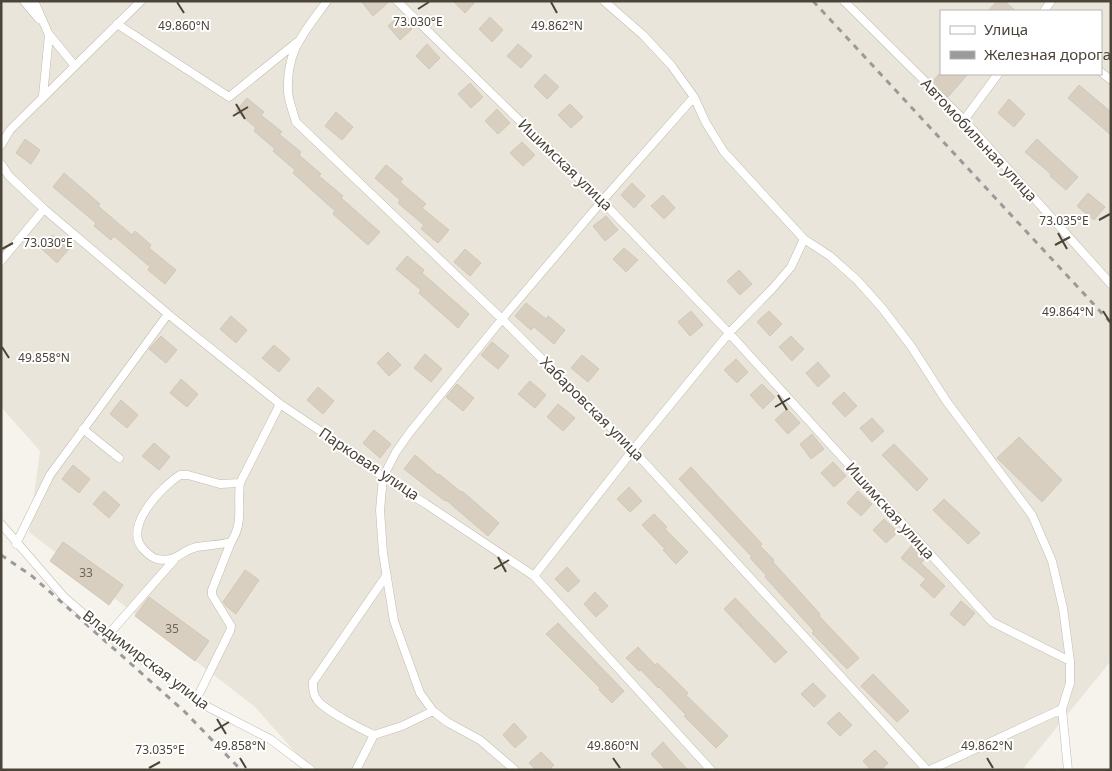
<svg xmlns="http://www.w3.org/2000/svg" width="1112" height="771" font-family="'Noto Sans',sans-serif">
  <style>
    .residential { fill: #eae5da; fill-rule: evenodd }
    .building { fill: #d8cfc1; stroke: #d3c7b4 }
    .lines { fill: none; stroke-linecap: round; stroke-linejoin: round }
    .minor-casing { stroke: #c2bbae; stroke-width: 9 }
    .minor { stroke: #fff; stroke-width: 8 }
    .rail { stroke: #9a9a9a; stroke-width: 3; stroke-dasharray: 6 6; stroke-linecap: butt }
    .ticks { fill: none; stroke: #4b4439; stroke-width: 2 }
    .labels { text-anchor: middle; stroke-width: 4; stroke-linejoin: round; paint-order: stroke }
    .number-label { font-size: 12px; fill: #6e675b }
    .street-label { font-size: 15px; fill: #4b4439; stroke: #fff }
    .ticks-label { font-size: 12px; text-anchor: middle; fill: #4b4439; stroke: #fff; stroke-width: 4; stroke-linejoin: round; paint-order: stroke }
  </style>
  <rect width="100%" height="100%" fill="#f6f3ec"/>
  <path class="residential" d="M1 1H1111V661L1022 770H311L255 707 29 532 40 451 1 407ZM941 11H1101V74H941Z"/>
  <path class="building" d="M361 1H390L373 16Z
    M453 1H476L465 13Z
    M997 1H1004L1016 11H988Z
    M400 15 412 29 400 40 388 26Z
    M490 17 503 30 492 42 479 29Z
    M427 44 440 58 429 69 416 56Z
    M518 44 532 56 521 68 507 56Z
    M545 74 559 87 547 99 534 86Z
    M939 74H968L948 97 933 81Z
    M470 83 483 97 471 108 458 94Z
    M1079 85 1111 112V135L1068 98Z
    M247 98 264 112 261 115 282 132 279 134 301 152 299 155 321 174 319 176 343 196 341 198 380 232 368 245 333 214 335 211 293 173 295 170 273 151 275 149 254 131 256 128 236 111Z
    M1009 99 1025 114 1014 127 998 113Z
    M570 104 583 117 571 128 558 115Z
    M497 109 510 123 498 134 485 121Z
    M336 112 353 127 342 140 325 126Z
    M25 139 40 150 31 164 16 153Z
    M1037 139 1078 177 1066 190 1050 176 1051 174 1025 152Z
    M522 142 535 155 523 166 510 153Z
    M386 165 403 179 400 182 426 204 422 208 449 230 438 243 421 229 424 225 398 203 400 200 375 178Z
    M64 173 100 204 98 206 132 235 135 231 151 245 149 248 176 270 165 284 148 270 150 267 114 236 111 240 94 226 96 223 53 187Z
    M632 183 645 196 634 208 621 195Z
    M1088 193 1105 207 1094 220 1077 206Z
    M663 195 675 208 664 219 651 206Z
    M606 216 618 230 605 241 593 226Z
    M52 235 69 249 57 263 41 248Z
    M624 248 638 260 626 272 613 259Z
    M465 249 481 263 470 276 454 262Z
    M407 256 424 270 422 273 469 314 458 328 419 293 421 290 396 269Z
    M739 270 752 284 740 295 727 281Z
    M526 303 546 319 548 316 565 330 554 344 534 327 531 330 515 316Z
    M691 311 703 325 690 336 678 322Z
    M769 311 782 324 770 336 757 322Z
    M231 316 247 330 236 343 220 329Z
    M161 336 177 350 166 363 149 349Z
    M791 336 804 349 792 361 779 347Z
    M492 342 509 356 498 369 481 355Z
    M274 345 290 359 279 372 262 358Z
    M388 352 401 365 389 376 377 363Z
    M425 354 442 369 431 382 414 368Z
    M582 355 599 369 588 382 571 368Z
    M736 359 748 372 737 383 724 370Z
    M818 362 830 376 818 387 806 373Z
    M181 379 198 394 187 407 170 393Z
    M530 381 546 395 535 408 518 394Z
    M457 384 474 398 463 411 446 397Z
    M762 384 775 397 763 409 750 395Z
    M318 387 334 401 323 414 307 400Z
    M844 392 857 406 845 417 832 403Z
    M121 400 138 415 127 428 110 414Z
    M558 404 575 418 563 431 547 417Z
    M787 409 800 423 788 434 775 420Z
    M872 418 884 431 872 442 860 428Z
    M374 430 391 444 380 458 363 443Z
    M812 434 824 449 811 459 800 444Z
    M1019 437 1062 480 1042 502 997 458Z
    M154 443 170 457 159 470 142 456Z
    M894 444 928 479 917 491 882 455Z
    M415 455 438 475 439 474 461 492 462 491 499 523 488 536 446 500 445 501 404 469Z
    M833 462 846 476 834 487 821 473Z
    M73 465 90 479 79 493 62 479Z
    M691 467 762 544 760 546 774 560 773 562 820 614 819 616 859 658 847 669 812 633 814 631 765 577 766 575 750 558 752 557 679 479Z
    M629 487 642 501 630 512 617 499Z
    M104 491 120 505 109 518 93 504Z
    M858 491 872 504 861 516 847 503Z
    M944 499 980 533 968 544 933 510Z
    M654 514 667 527 665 529 688 552 676 564 663 550 665 549 642 525Z
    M884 519 898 532 886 543 873 530Z
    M63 542 123 585 109 605 50 561Z
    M912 545 926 558 921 563 945 586 934 598 920 585 926 579 901 558Z
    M567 567 580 581 568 592 555 579Z
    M245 570 259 580 236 614 226 606 223 602Z
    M595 592 608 606 596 617 584 604Z
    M149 597 209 641 195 661 135 616Z
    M735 598 787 652 775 663 724 609Z
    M961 601 975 613 964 626 950 614Z
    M558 623 624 691 612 703 599 690 600 688 546 634Z
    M638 647 655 665 657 663 675 680 688 693 686 695 728 736 716 748 684 716 686 715 659 687 658 688 641 670 639 671 626 658Z
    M873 674 909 711 897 722 861 686Z
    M813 683 826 696 814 707 801 694Z
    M839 712 852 725 840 736 827 723Z
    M514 723 527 737 515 748 503 735Z
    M663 742 675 756 688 770H666L651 754Z
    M875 750 888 763 881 770H871L863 761Z
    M541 752 554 765 549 770H536L529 763Z"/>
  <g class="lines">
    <g class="minor-casing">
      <path id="minor" d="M24 1 39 19
        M34 1 49 35 43 96
        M327 1C304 33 286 50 288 92 289 102 293 112 296 122L502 319 633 450 927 770
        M397 1 602 201 729 333 992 622 1070 661
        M844 1 964 120 1111 284
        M1044 11 1051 1
        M117 24 229 97 296 43
        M48 33 75 66
        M1101 72 1111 80
        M964 120 998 74
        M1 145 10 130 141 1
        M1 164 9 176 44 209 168 314 280 404 344 447 383 477 426 504 534 576 711 770
        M804 239 830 256 857 280 882 308 911 346 947 402 1032 515 1052 561 1063 608 1070 661V683L1062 709 1068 770
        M1 261 44 209
        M83 429 119 458
        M240 483 220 484 188 475H180C160 488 122 528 144 550 148 554 152 558 157 559 178 563 179 551 197 547 208 545 220 545 231 542 244 523 237 505 240 483L280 404
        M1 524 64 597 108 635 208 707 270 739 311 770
        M16 544 50 475 168 314
        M534 576 633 450 729 333 772 289 791 267 804 239 724 152 706 123 694 97 671 65 643 35 604 1
        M108 635 174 560
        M197 698 230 631 231 626 212 595V590L231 542
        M374 735C361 729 328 712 318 701 313 695 313 690 313 682L386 576
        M356 770 374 735 402 726 433 711
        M515 770 480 740 447 722 433 711 420 693 394 621 383 553 380 510 383 477 396 452 410 432 502 319 602 201 694 97
        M930 770 1062 709"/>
    </g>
    <use href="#minor" class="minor"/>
    <path class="rail" d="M813 1 1111 323
      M1 555 32 576 184 711 241 770"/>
  </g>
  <path class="ticks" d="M177 2 184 13M551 2 557 13M418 9 429 2M236 104 245 119M233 116 248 107M1099 220 1110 214M1058 233 1067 249M1055 245 1070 237M2 249 13 243M1103 311 1110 322M2 347 9 358M778 395 787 410M775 407 790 398M498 557 506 572M494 569 509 560M217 719 226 734M214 731 229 722M240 758 246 768M613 758 620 768M987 758 993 768M149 768 160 762"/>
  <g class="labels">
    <g class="number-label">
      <text x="86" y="577">33</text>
      <text x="172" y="633">35</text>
    </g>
    <g class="street-label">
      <text transform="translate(979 140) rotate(47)" y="5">Автомобильная улица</text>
      <text transform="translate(565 165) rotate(44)" y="5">Ишимская улица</text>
      <text transform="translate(592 409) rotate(45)" y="5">Хабаровская улица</text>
      <text transform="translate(369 464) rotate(34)" y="5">Парковая улица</text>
      <text transform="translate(890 511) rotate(48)" y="5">Ишимская улица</text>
      <text transform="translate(146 660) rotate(37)" y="5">Владимирская улица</text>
    </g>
  </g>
  <g class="ticks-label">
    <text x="418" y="26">73.030°E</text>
    <text x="184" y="30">49.860°N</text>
    <text x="557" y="30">49.862°N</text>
    <text x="1064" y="225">73.035°E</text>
    <text x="48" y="247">73.030°E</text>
    <text x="1068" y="316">49.864°N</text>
    <text x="44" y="362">49.858°N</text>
    <text x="240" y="750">49.858°N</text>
    <text x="613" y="750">49.860°N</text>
    <text x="987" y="750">49.862°N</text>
    <text x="160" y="754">73.035°E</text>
  </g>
  <rect width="1112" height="771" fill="none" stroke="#4b4439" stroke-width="5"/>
  <rect x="940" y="10" width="162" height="65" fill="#ffffff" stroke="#b7b4b0"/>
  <rect x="950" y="26" width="25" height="8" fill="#ffffff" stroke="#b7b4b0"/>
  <text x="984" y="35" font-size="15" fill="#4b4439">Улица</text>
  <rect x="950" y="51" width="25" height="8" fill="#9a9a9a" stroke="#b7b4b0"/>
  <text x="984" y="60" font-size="15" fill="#4b4439">Железная дорога</text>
</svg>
